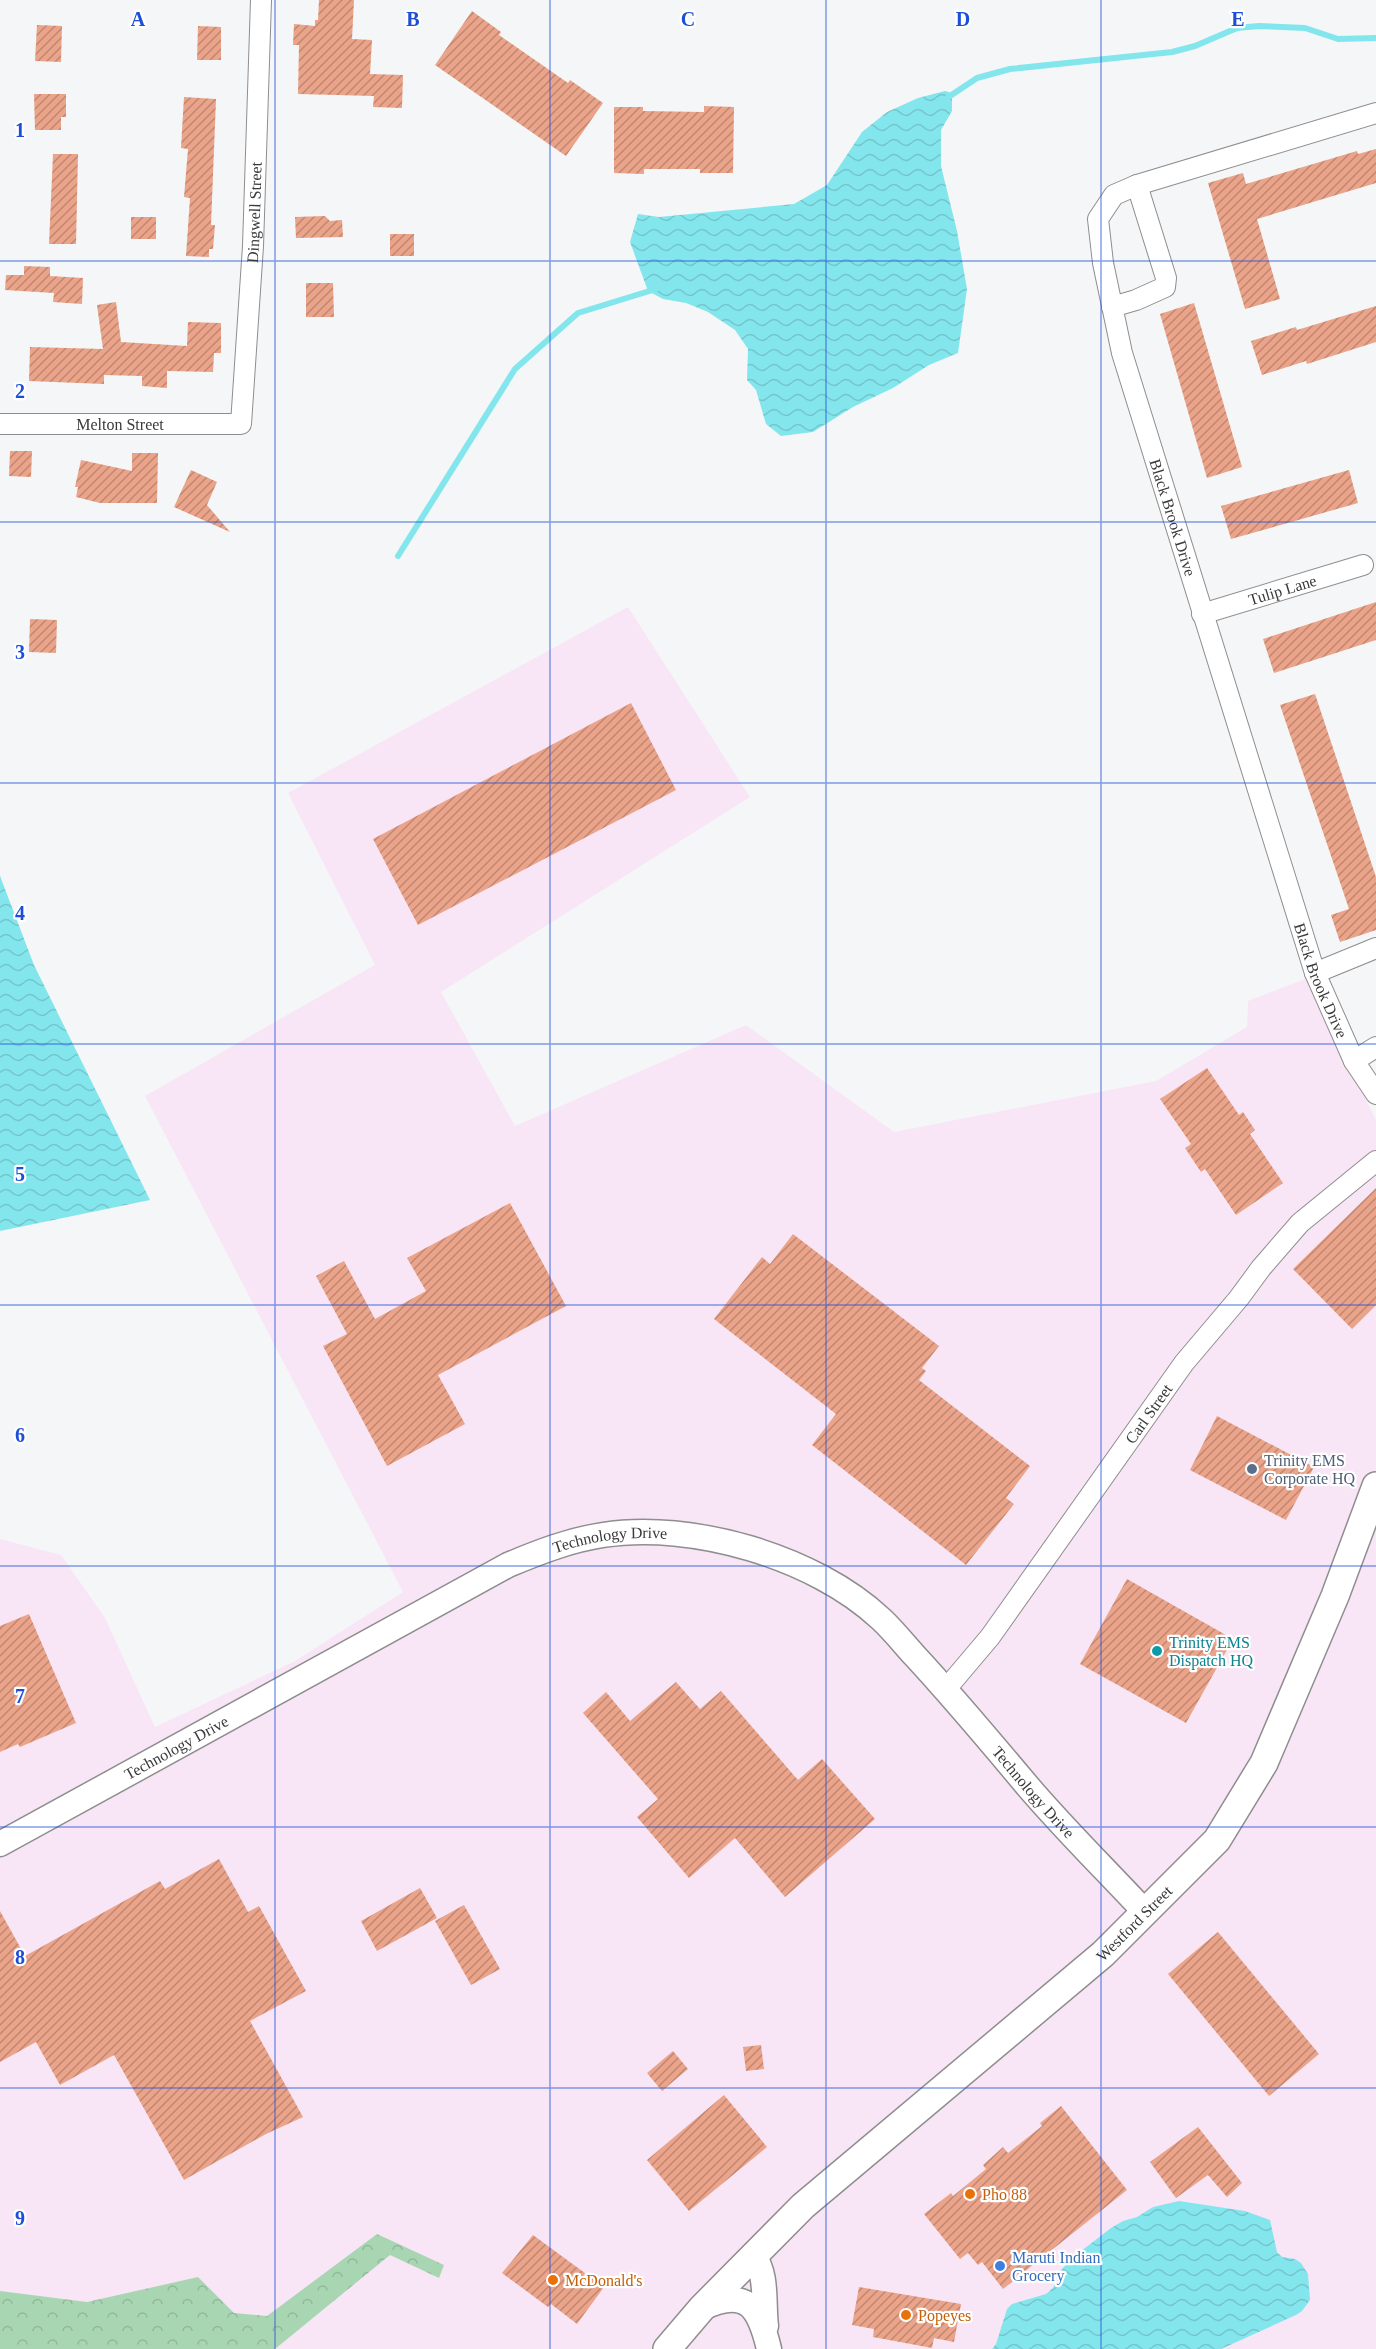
<svg xmlns="http://www.w3.org/2000/svg" width="1376" height="2349" font-family="Georgia,serif">
  <style>
    .commercial { fill: #f8e6f7 }
    .forest { fill: url(#forest-crowns) }
    .water { fill: url(#water-waves) }
    .lines { fill: none; stroke-linecap: round; stroke-linejoin: round }
    .stream { stroke: #84e6ed; stroke-width: 6 }
    .building { fill: url(#building-hatch) }
    .minor-casing { stroke: #8e8e8f; stroke-width: 22 }
    .tertiary-casing { stroke: #8e8e8f; stroke-width: 27 }
    .secondary-casing { stroke: #8e8e8f; stroke-width: 30 }
    .minor { stroke: #fff; stroke-width: 20 }
    .tertiary { stroke: #fff; stroke-width: 24 }
    .secondary { stroke: #fff; stroke-width: 27 }
    .grid { fill: none; stroke: #1d4ed8; stroke-width: 1.5; stroke-opacity: 0.55 }
    .service-dot { fill: #5c6f8a; stroke: #fff; stroke-width: 2 }
    .culture-dot { fill: #0f9aa8; stroke: #fff; stroke-width: 2 }
    .food-dot { fill: #e8710a; stroke: #fff; stroke-width: 2 }
    .shop-dot { fill: #3f7fe0; stroke: #fff; stroke-width: 2 }
    .labels { text-anchor: middle; stroke-width: 4.5; stroke-linejoin: round; paint-order: stroke }
    .street-label { font-size: 16px; fill: #3a3a3b; stroke: #fff }
    .service-label { font-size: 16px; fill: #4e5e75; stroke: #fff; text-anchor: start }
    .culture-label { font-size: 16px; fill: #0d838f; stroke: #fff; text-anchor: start }
    .food-label { font-size: 16px; fill: #c56008; stroke: #fff; text-anchor: start }
    .shop-label { font-size: 16px; fill: #366cbe; stroke: #fff; text-anchor: start }
    .grid-label { font-size: 20px; text-anchor: middle; font-weight: bold; fill: #1d4ed8; stroke: #fff; stroke-width: 4.5; stroke-linejoin: round; paint-order: stroke }
  </style>
  <defs>
    <pattern id="forest-crowns" width="20" height="18" patternUnits="userSpaceOnUse" patternTransform="scale(1.5)"><rect width="20" height="18" fill="#a9d6b2"/><path d="M2 6a3 3 0 1 1 6 0M12 15a3 3 0 1 1 6 0" fill="none" stroke="#92b89a"/></pattern>
    <pattern id="water-waves" width="16" height="10" patternUnits="userSpaceOnUse" patternTransform="scale(1.5)"><rect width="16" height="10" fill="#84e6ed"/><path d="M0 5q4-4 8 0t8 0" fill="none" stroke="#73c6cc"/></pattern>
    <pattern id="building-hatch" width="6" height="6" patternUnits="userSpaceOnUse" patternTransform="scale(1.5)"><rect width="6" height="6" fill="#eba489"/><path d="M-1 1l2-2M0 6l6-6M5 7l2-2" fill="none" stroke="#bf8771"/></pattern>
  </defs>
  <rect width="100%" height="100%" fill="#f5f6f7"/>
  <path class="commercial" d="M628 607 750 797 441 992 515 1126 746 1025 894 1132 1156 1081 1247 1027 1248 1001 1305 979 1376 1120V2349H0V1539L61 1555 105 1618 155 1727 295 1661 403 1592 145 1096 375 965 288 793Z"/>
  <path class="forest" d="M377 2234 444 2265 439 2278 390 2255 275 2349H0V2291L87 2302 198 2277 234 2313 267 2316Z"/>
  <path class="water" d="M945 91 952 93V111L941 130V166L957 231 967 289 958 353 929 365 893 388 853 407 813 432 781 436 766 424 756 390 747 380 748 349 735 330 708 312 686 303 663 299 648 291 630 242 638 214 659 217 794 204 827 185 862 132 887 112 918 98Z
    M0 876 34 965 150 1200 0 1231Z
    M1179 2201 1245 2211 1270 2220 1277 2252 1282 2257 1295 2259 1301 2263 1308 2274 1310 2300 1302 2311 1296 2315 1221 2349H992L996 2344 1007 2309 1012 2304 1046 2294 1053 2288 1062 2269 1072 2258 1111 2228 1123 2221 1137 2217 1153 2207Z"/>
  <g class="lines">
    <path class="stream" d="M947 98 977 78 1010 69 1172 52 1195 46 1237 28 1259 26 1305 28 1338 39 1376 38
      M398 556 515 369 578 313 656 289"/>
  </g>
  <path class="building" d="M319 0H354L352 39 372 40 370 74 403 75 402 108 373 107 374 96 298 94 299 45H293L294 24 315 26V20H318Z
    M472 11 501 32 499 35 568 83 570 80 603 103 566 156 435 65Z
    M37 25 62 26 61 62 35 61Z
    M198 26 221 27V60H197Z
    M34 94H66V117H61V130H35Z
    M184 97 216 99 211 225H215L213 249H209V257L186 256 190 198 184 197 188 149 181 148Z
    M704 106 734 107 733 173H700V169H644V174L614 173V107H643V111L704 112Z
    M1376 149V183L1257 219 1280 299 1245 309 1208 183 1243 173 1246 184 1357 151 1358 154Z
    M53 154H78L76 244H49Z
    M325 216 330 221 342 220 343 237 296 238 295 217Z
    M131 217H156V239H131Z
    M390 234H414V256H390Z
    M24 266 50 267V276L83 278 82 304 53 302 54 293 5 290 6 275H24Z
    M306 283H333L334 317H306Z
    M116 302 121 342 187 346 188 322 221 323V353H214L213 372 167 371V388L142 386V376L104 375V384L29 381 30 347 103 349 97 305Z
    M1194 303 1242 467 1207 478 1160 314Z
    M1376 306V342L1307 364 1306 361 1262 375 1251 341 1296 327 1297 330Z
    M10 451H32L31 477 9 476Z
    M132 453H158L157 503H100L76 497 78 487H75L81 460 132 471Z
    M191 470 217 482 207 505 230 532 174 507Z
    M1349 470 1358 503 1231 539 1221 506Z
    M1376 602V640L1274 673 1263 639Z
    M30 619 57 620 56 653 29 652Z
    M1315 694 1376 877V930L1340 942 1331 915 1349 909 1280 705Z
    M631 703 676 790 418 925 373 839Z
    M1207 1068 1239 1115 1243 1112 1255 1130 1250 1134 1283 1183 1236 1215 1205 1169 1201 1172 1185 1148 1191 1144 1160 1099Z
    M1376 1188V1305L1352 1329 1293 1269Z
    M510 1203 566 1306 438 1375 465 1424 387 1466 323 1346 347 1334 316 1276 344 1261 375 1319 426 1291 407 1258Z
    M793 1234 939 1346 922 1368 926 1371 919 1380 1030 1466 1006 1498 1014 1504 966 1565 812 1445 836 1414 714 1319 762 1257 770 1264Z
    M1217 1416 1314 1467 1286 1520 1190 1470Z
    M1127 1579 1233 1639 1186 1723 1080 1664Z
    M29 1614 76 1723 20 1747 18 1744 0 1752V1626Z
    M676 1682 700 1709 721 1691 798 1780 822 1759 875 1819 785 1897 735 1838 689 1878 637 1817 658 1799 583 1713 606 1692 630 1721Z
    M219 1859 248 1912 259 1906 306 1991 250 2021 303 2117 266 2134 184 2180 114 2055 60 2085 36 2042 0 2062V1911L25 1956 160 1881 165 1889Z
    M420 1888 437 1918 377 1951 361 1921Z
    M464 1905 500 1969 471 1985 435 1921Z
    M1218 1932 1319 2054 1269 2096 1168 1974Z
    M761 2045 764 2069 746 2071 743 2047Z
    M673 2051 688 2069 662 2091 647 2073Z
    M724 2095 767 2147 689 2211 647 2160Z
    M1061 2106 1127 2190 1003 2289 982 2262 978 2265 968 2253 960 2259 924 2214 951 2193 953 2196 986 2169 983 2165 1003 2147 1008 2153 1042 2126 1040 2123Z
    M1198 2127 1242 2183 1227 2197 1208 2175 1176 2198 1150 2162Z
    M533 2235 604 2287 577 2324 551 2304 548 2307 502 2273Z
    M859 2287 961 2304 954 2342 934 2338 932 2348 873 2337 874 2329 852 2325Z"/>
  <g class="lines">
    <g class="minor-casing">
      <g id="minor">
        <path id="s1" d="M1376 113 1137 185 1114 195 1098 219 1103 263 1122 353 1315 973 1354 1061 1376 1094"/>
        <path d="M1112 307 1136 300 1165 287 1166 278 1137 185"/>
        <path id="s2" d="M0 424H241L253 246 261 0"/>
        <path id="s3" d="M1202 614 1363 565"/>
        <path d="M1315 973 1376 948"/>
        <path d="M1354 1061 1376 1047"/>
        <path id="s4" d="M946 1689 990 1637 1184 1363 1239 1298 1261 1268 1300 1223 1376 1161"/>
      </g>
    </g>
    <g class="tertiary-casing">
      <g id="tertiary">
        <path id="s5" d="M0 1844 508 1565C539 1552 570 1540 603 1535 692 1521 815 1557 881 1619 893 1630 904 1644 915 1656 953 1697 989 1740 1025 1783 1062 1827 1105 1869 1145 1912"/>
        <path d="M753 2255C768 2274 763 2303 766 2326"/>
        <path d="M702 2308C747 2287 759 2307 769 2349"/>
      </g>
    </g>
    <g class="secondary-casing">
      <g id="secondary">
        <path id="s6" d="M667 2349 702 2308 803 2206 1103 1954 1217 1840 1264 1763 1335 1596 1376 1486"/>
      </g>
    </g>
    <use href="#minor" class="minor"/>
    <use href="#tertiary" class="tertiary"/>
    <use href="#secondary" class="secondary"/>
  </g>
  <path class="grid" d="M275 0V2349M550 0V2349M826 0V2349M1101 0V2349M0 261H1376M0 522H1376M0 783H1376M0 1044H1376M0 1305H1376M0 1566H1376M0 1827H1376M0 2088H1376"/>
  <circle class="service-dot" cx="1252" cy="1469" r="6"/>
  <circle class="culture-dot" cx="1157" cy="1651" r="6"/>
  <g class="food-dot">
    <circle cx="970" cy="2194" r="6"/>
    <circle cx="553" cy="2280" r="6"/>
    <circle cx="906" cy="2315" r="6"/>
  </g>
  <circle class="shop-dot" cx="1000" cy="2266" r="6"/>
  <g class="labels">
    <g class="street-label">
      <text dy="6" stroke="none"><textPath href="#s2" startOffset="453">Dingwell Street</textPath></text>
      <text dy="6" stroke="none"><textPath href="#s2" startOffset="120">Melton Street</textPath></text>
      <text dy="6" stroke="none"><textPath href="#s1" startOffset="612">Black Brook Drive</textPath></text>
      <text dy="6" stroke="none"><textPath href="#s3" startOffset="84">Tulip Lane</textPath></text>
      <text dy="6" stroke="none"><textPath href="#s1" startOffset="1098">Black Brook Drive</textPath></text>
      <text dy="6" stroke="none"><textPath href="#s4" startOffset="342">Carl Street</textPath></text>
      <text dy="6" stroke="none"><textPath href="#s5" startOffset="686">Technology Drive</textPath></text>
      <text dy="6" stroke="none"><textPath href="#s5" startOffset="201">Technology Drive</textPath></text>
      <text dy="6" stroke="none"><textPath href="#s5" startOffset="1209">Technology Drive</textPath></text>
      <text dy="6" stroke="none"><textPath href="#s6" startOffset="633">Westford Street</textPath></text>
    </g>
    <g class="service-label">
      <text x="1264" y="1466">Trinity EMS<tspan x="1264" dy="18">Corporate HQ</tspan></text>
    </g>
    <g class="culture-label">
      <text x="1169" y="1648">Trinity EMS<tspan x="1169" dy="18">Dispatch HQ</tspan></text>
    </g>
    <g class="food-label">
      <text x="982" y="2200">Pho 88</text>
      <text x="565" y="2286">McDonald's</text>
      <text x="918" y="2321">Popeyes</text>
    </g>
    <g class="shop-label">
      <text x="1012" y="2263">Maruti Indian<tspan x="1012" dy="18">Grocery</tspan></text>
    </g>
  </g>
  <g class="grid-label">
    <text x="138" y="26">A</text>
    <text x="413" y="26">B</text>
    <text x="688" y="26">C</text>
    <text x="963" y="26">D</text>
    <text x="1238" y="26">E</text>
    <text x="20" y="137">1</text>
    <text x="20" y="398">2</text>
    <text x="20" y="659">3</text>
    <text x="20" y="920">4</text>
    <text x="20" y="1181">5</text>
    <text x="20" y="1442">6</text>
    <text x="20" y="1703">7</text>
    <text x="20" y="1964">8</text>
    <text x="20" y="2225">9</text>
  </g>
</svg>
